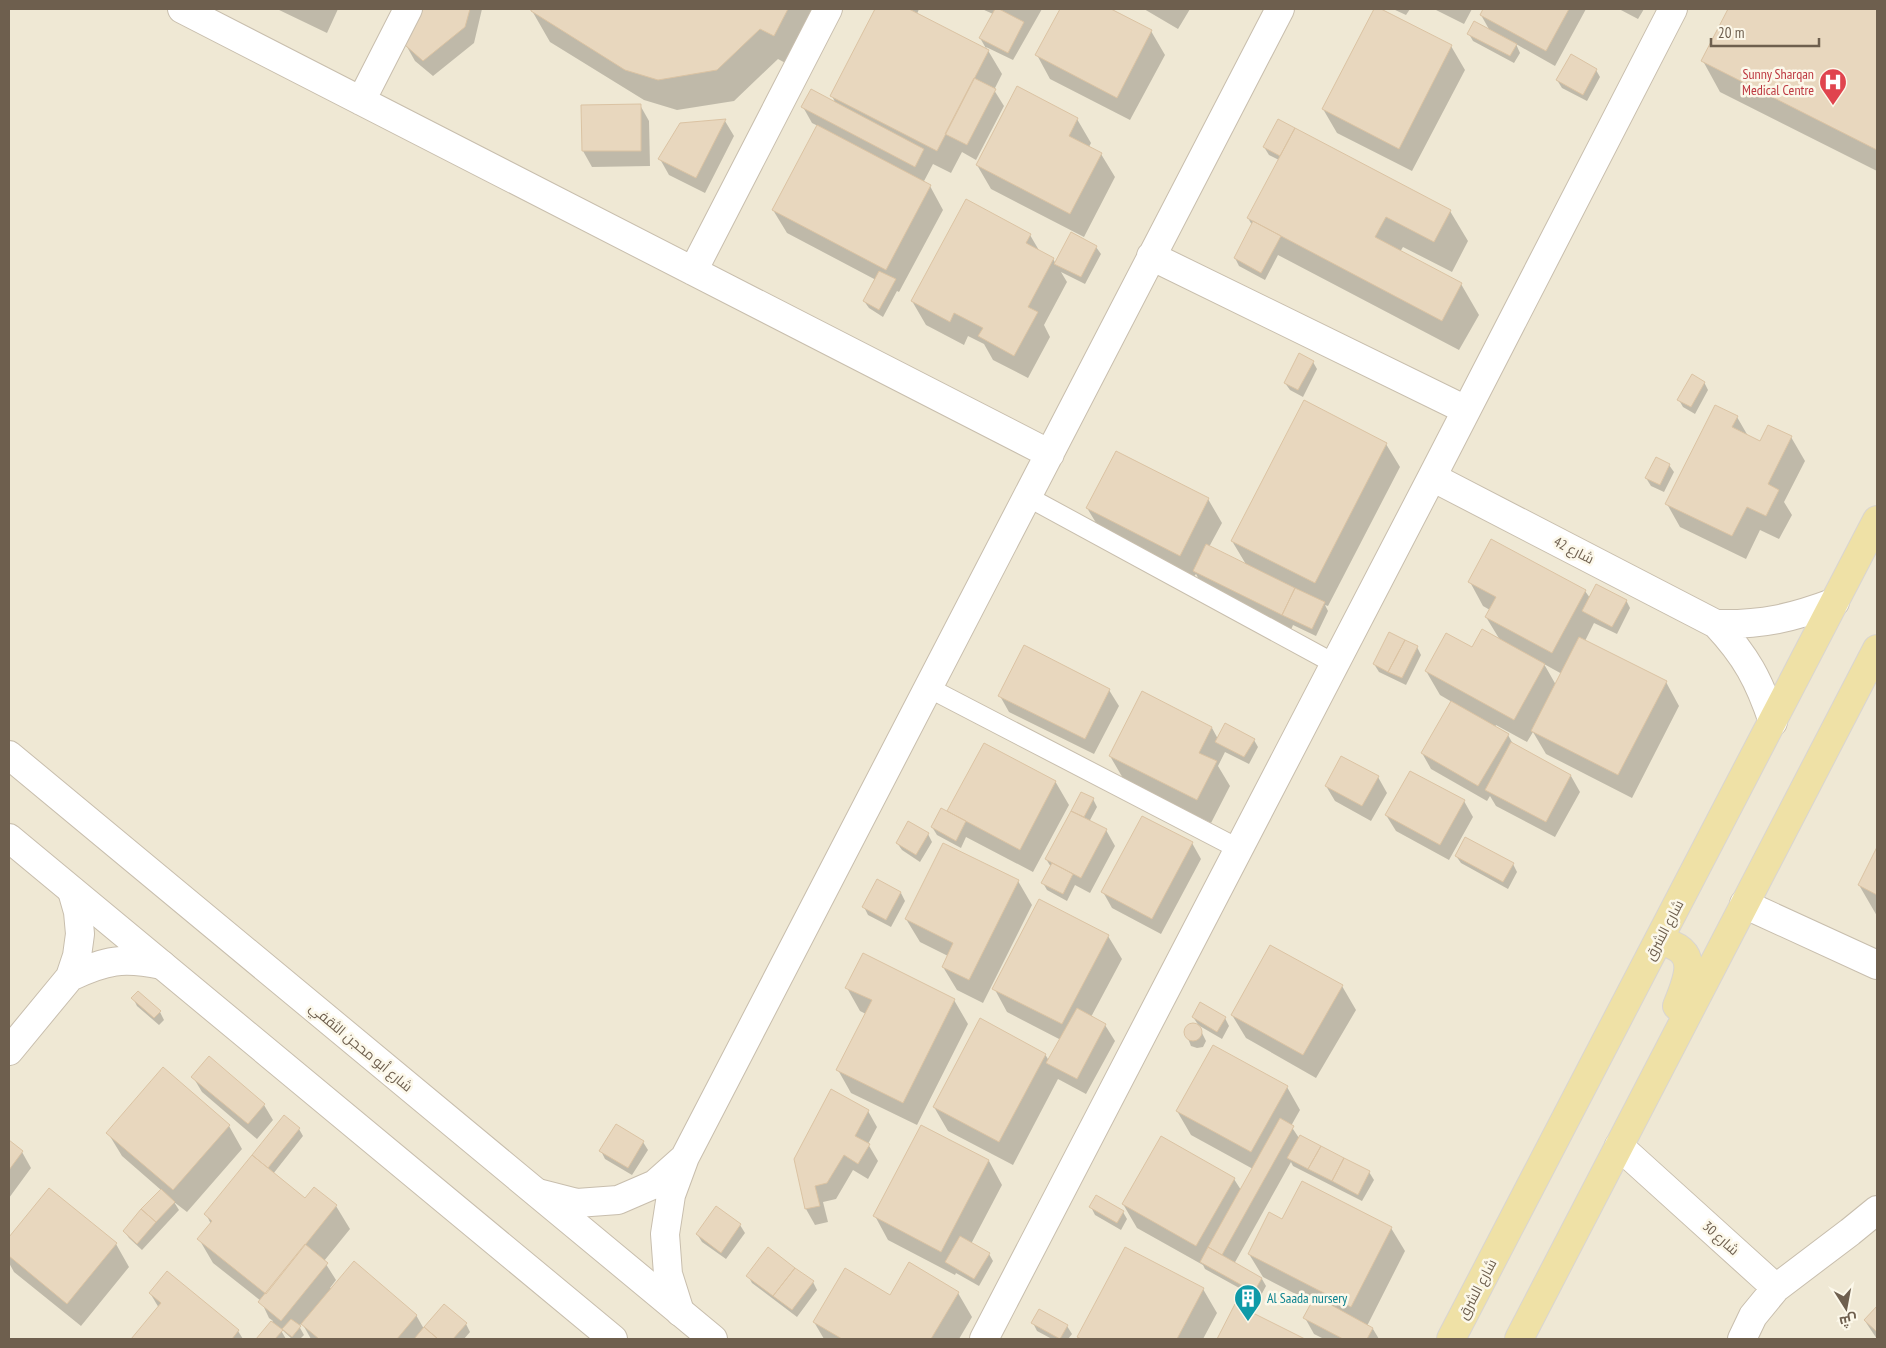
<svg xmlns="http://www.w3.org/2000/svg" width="1886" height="1348" font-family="'PT Sans Narrow',Cairo,sans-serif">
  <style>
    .residential { fill: #efe8d4 }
    .shadow { fill: #0003; fill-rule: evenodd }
    .building { fill: #e8d7be; stroke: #dbc3a3 }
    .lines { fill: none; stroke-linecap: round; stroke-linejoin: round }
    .service-casing { stroke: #c8bead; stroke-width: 21 }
    .minor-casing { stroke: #c8bead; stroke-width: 30 }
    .tertiary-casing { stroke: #c8bead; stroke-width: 30 }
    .primary-casing { stroke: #d9d5d1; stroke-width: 30 }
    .service { stroke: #fff; stroke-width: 19 }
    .minor { stroke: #fff; stroke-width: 28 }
    .tertiary { stroke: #fff; stroke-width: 28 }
    .primary { stroke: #efe1a6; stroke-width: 28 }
    .labels { text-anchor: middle; stroke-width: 5; stroke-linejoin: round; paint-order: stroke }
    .health-label { font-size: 14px; fill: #be3a42; stroke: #fcf8ea; text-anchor: end }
    .street-label { font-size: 14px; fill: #6e5f4e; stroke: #fcf8ea }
    .culture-label { font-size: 14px; fill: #0d838f; stroke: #fcf8ea; text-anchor: start }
  </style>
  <rect width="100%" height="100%" fill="#f9f5e5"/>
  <path class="residential" d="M9 9H1877V1339H9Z"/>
  <path class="shadow" d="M277 9H338L327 33Z
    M424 9H482L474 43 433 76 415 61 406 45Z
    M531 9H822L791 66 778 59 734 101 677 110 644 100 550 42Z
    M877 9H919L917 14 987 50 980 38 993 14 982 9H1042L1013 60 986 47 1002 74 994 90 1004 106 976 160 962 152 951 173 933 164 923 183 930 186 943 210 899 292 897 291 883 317 869 308 864 301 876 280 787 233 773 210 818 126 812 123 803 107 836 104 832 96Z
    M1062 9H1108L1151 31 1165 55 1130 120 1050 79 1037 55Z
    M1144 9H1190L1178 29Z
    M1375 9H1379L1451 46 1465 70 1412 171 1337 133 1323 109Z
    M1393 9H1410L1406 15Z
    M1434 9H1472L1464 24Z
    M1484 9H1586L1555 66 1516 44 1520 53 1514 63 1473 41 1469 34 1490 31 1481 15Z
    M1619 9H1644L1638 19Z
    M1729 9H1877V171L1720 92 1703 61Z
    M1596 70 1600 77 1587 101 1562 88 1557 80Z
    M640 105 649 121 650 166 592 167 583 151V106Z
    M1077 119 1091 143 1089 147 1101 154 1115 177 1084 237 991 189 977 165Z
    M725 121 734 136 705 193 669 175 660 159Z
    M1278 121 1450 211 1468 241 1452 272 1403 247 1400 252 1461 284 1479 315 1459 350 1278 255 1265 280 1239 266 1235 258 1252 225 1248 218 1279 160 1269 155 1264 147Z
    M1030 235 1040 252 1053 259 1056 264 1096 247 1101 254 1085 284 1061 272 1067 282 1044 325 1050 337 1028 378 993 360 984 344 968 336 964 345 926 325 912 301Z
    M1313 362 1317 369 1303 397 1290 390 1285 383Z
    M1704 382 1708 390 1695 414 1683 407 1679 400Z
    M1737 417 1748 436 1761 442 1769 426 1791 437 1805 461 1784 502 1792 515 1779 539 1760 530 1746 559 1680 527 1667 504Z
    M1386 444 1400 467 1328 606 1325 605 1328 611 1316 636 1293 625 1291 630 1203 587 1196 574 1193 578 1101 531 1087 508 1208 499 1222 523 1209 547 1247 566 1232 541Z
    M1669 465 1674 472 1664 492 1651 486 1646 478Z
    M1470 582 1585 591 1590 598 1626 600 1630 608 1617 634 1594 623 1585 641 1666 682 1679 706 1632 798 1546 754 1533 732 1527 742 1496 725 1495 727 1508 735 1513 744 1571 776 1580 792 1555 837 1496 806 1490 796 1487 801 1431 769 1422 753 1452 702 1440 695 1426 671 1472 648 1500 640 1486 617 1490 610 1483 606ZM1544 664 1562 674 1556 685Z
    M1417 647 1421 655 1406 685 1379 672 1374 664Z
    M1109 690 1119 706 1094 754 1009 712 1000 696Z
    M1212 728 1218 739 1254 740 1258 747 1249 764 1225 752 1218 766 1230 786 1211 823 1124 780 1110 756Z
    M1378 777 1387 793 1371 821 1335 801 1326 786Z
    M1055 781 1069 805 1033 872 966 837 961 848 937 835 932 827 950 814 949 811Z
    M1082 793 1093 799 1097 807 1089 822 1106 830 1115 846 1090 893 1075 885 1067 901 1047 890 1043 883 1051 867 1046 859Z
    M1464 801 1473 817 1449 860 1396 831 1386 815Z
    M928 834 932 842 920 862 902 850 897 843Z
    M1192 843 1201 859 1161 934 1112 908 1103 892Z
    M1877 850V916L1859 885Z
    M1456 856 1513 864 1517 872 1508 889 1461 863Z
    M878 881 901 893 905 901 891 927 868 915 864 907Z
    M1018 881 1032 905 983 1003 957 990 943 967 948 956 920 942 906 919Z
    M1108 936 1122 959 1091 1017 1105 1025 1115 1041 1086 1094 1058 1079 1013 1165 948 1131 934 1107 1045 1054 1049 1061 1061 1040 1007 1012 994 988Z
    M1342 986 1356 1010 1316 1078 1246 1038 1232 1015Z
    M847 988 954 1000 968 1024 917 1125 851 1093 838 1070 866 1014 860 1011Z
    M133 998 160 1012 164 1020 159 1025 137 1006Z
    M1193 1017 1225 1018 1229 1026 1222 1039 1198 1025 1206 1041 1203 1047 1197 1048 1191 1046 1185 1031 1188 1025 1193 1024 1199 1026Z
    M193 1077 264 1105 273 1120 257 1139 202 1092Z
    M1287 1087 1300 1110 1291 1126 1299 1138 1369 1172 1374 1180 1362 1201 1293 1166 1291 1162 1234 1264 1262 1279 1266 1286 1259 1299 1205 1269 1203 1265 1137 1228 1123 1204 1234 1179 1241 1190 1253 1169 1191 1135 1177 1111Z
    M868 1111 877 1127 868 1144 878 1161 868 1179 853 1170 836 1199 823 1202 828 1222 815 1225 806 1209 796 1159Z
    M229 1126 242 1149 187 1212 174 1202 179 1210 142 1250 129 1238 124 1231 161 1190 122 1156 108 1133Z
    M617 1126 643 1142 648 1150 632 1175 605 1159 601 1151Z
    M922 1126 989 1161 1002 1185 971 1244 989 1254 993 1261 979 1286 956 1273 955 1275 888 1240 875 1216Z
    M299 1129 303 1136 273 1174 305 1199 336 1206 350 1229 324 1261 336 1280 330 1288 416 1315 424 1329 466 1324 470 1332 464 1339H311L302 1323 299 1326 304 1335 300 1339H292L279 1327 286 1339H258L273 1321 269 1318 261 1301 213 1263 199 1239 211 1224 206 1214Z
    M9 1142 22 1152 31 1168 9 1198Z
    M49 1189 116 1244 129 1267 81 1326 14 1272 9 1263V1239Z
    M1091 1207 1123 1212 1127 1219 1121 1230 1095 1215Z
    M716 1208 740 1225 745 1233 726 1259 702 1242 697 1234Z
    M1283 1221 1391 1228 1405 1251 1367 1326 1373 1329 1379 1339H1324L1314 1334 1305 1318 1313 1303 1263 1277 1249 1254Z
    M1125 1248 1203 1289 1217 1313 1203 1339H1080L1078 1337Z
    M748 1276 813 1282 817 1290 797 1317 752 1283Z
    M150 1293 238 1331 243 1339H133L159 1308Z
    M958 1293 972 1317 959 1339H824L814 1322 890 1296Z
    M1236 1306 1302 1339H1219Z
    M1877 1308V1339L1865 1321Z
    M1033 1323 1067 1326 1072 1334 1068 1339H1052L1037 1331Z"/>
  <path class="building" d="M423 9H470L465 27 423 61 405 45Z
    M531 9H788L774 36 760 29 717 70 658 80 625 70 531 11Z
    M875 9H909L989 50 937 151 830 96Z
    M995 9H999L1024 22 1008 53 979 38Z
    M1060 9H1111L1152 30 1117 98 1035 55Z
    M1374 9H1381L1452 45 1399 149 1322 109Z
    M1483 9H1569L1546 51 1480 15Z
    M1728 9H1877V150L1701 61Z
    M1474 21 1517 44 1510 56 1467 34Z
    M1571 54 1597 69 1583 95 1556 80Z
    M974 78 996 89 967 145 945 134Z
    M1017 86 1078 118 1069 136 1102 153 1070 214 976 165Z
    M811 89 924 149 915 167 801 107Z
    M641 104V151H582L581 105Z
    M726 119 696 178 658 159 680 123Z
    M1278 119 1295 128 1280 156 1263 147Z
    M817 125 931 185 886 270 772 210Z
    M1295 128 1451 210 1434 242 1386 217 1375 237 1462 283 1442 321 1247 218Z
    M966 199 1031 234 1026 243 1054 258 1028 307 1038 312 1014 356 978 336 983 328 954 313 950 322 911 301Z
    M1253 221 1281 236 1261 273 1234 258Z
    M1071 232 1097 246 1081 277 1054 264Z
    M879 271 896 279 879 310 863 301Z
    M1299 353 1314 361 1298 390 1284 383Z
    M1692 374 1705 382 1691 407 1677 400Z
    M1304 400 1387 443 1315 583 1231 541Z
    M1715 405 1738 416 1732 427 1760 441 1768 425 1792 436 1768 484 1779 490 1766 516 1747 507 1732 536 1665 504Z
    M1116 451 1209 498 1180 556 1086 508Z
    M1656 457 1670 464 1660 485 1645 478Z
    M1491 539 1586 590 1552 653 1485 617 1496 597 1468 582Z
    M1206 544 1295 588 1282 615 1193 571Z
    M1596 584 1627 600 1612 627 1582 611Z
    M1295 588 1325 602 1312 629 1282 615Z
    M1482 629 1545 664 1514 720 1425 671 1446 633 1472 647Z
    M1389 632 1405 640 1388 672 1373 664Z
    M1579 637 1667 681 1618 775 1531 731Z
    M1405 640 1418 646 1402 678 1388 672Z
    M1024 645 1110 689 1085 739 998 696Z
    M1142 691 1212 727 1199 753 1217 761 1197 800 1109 756Z
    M1451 701 1509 734 1478 786 1421 753Z
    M1225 723 1255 739 1244 757 1215 742Z
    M1511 742 1571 775 1546 822 1485 790Z
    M984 743 1056 781 1020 850 947 811Z
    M1341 756 1379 776 1362 806 1325 786Z
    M1410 771 1465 800 1440 845 1385 815Z
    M1081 792 1094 798 1084 817 1071 811Z
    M941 808 966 821 956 841 931 827Z
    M1071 811 1107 829 1081 878 1045 859Z
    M1142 816 1193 842 1152 919 1101 892Z
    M908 821 929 833 916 855 896 843Z
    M1465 837 1514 863 1503 882 1455 856Z
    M943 843 1019 880 969 980 942 967 953 943 905 919Z
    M1877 847V895L1858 885Z
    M1052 863 1073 874 1063 894 1041 883Z
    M877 879 901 892 886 920 862 907Z
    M1039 899 1109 935 1062 1024 992 989Z
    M1270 945 1343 985 1303 1055 1231 1015Z
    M863 953 955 999 903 1103 836 1070 872 1000 845 988Z
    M138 991 161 1011 154 1018 131 998Z
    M1200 1002 1226 1017 1217 1032 1192 1017Z
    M1077 1008 1106 1024 1077 1079 1046 1063Z
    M980 1018 1046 1054 999 1142 933 1107Z
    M1184 1032a9 9 0 1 1 18 0a9 9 0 1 1-18 0Z
    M1213 1045 1288 1086 1251 1152 1176 1111Z
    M209 1056 265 1104 248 1124 191 1077Z
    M163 1067 230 1125 173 1190 106 1133Z
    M831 1089 869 1110 855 1136 870 1144 858 1164 844 1155 827 1183 815 1186 820 1206 805 1209 794 1159Z
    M284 1115 300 1128 268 1168 252 1155Z
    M1280 1118 1294 1126 1222 1255 1208 1247Z
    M616 1124 644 1141 628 1168 599 1151Z
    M921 1125 989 1160 941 1252 873 1216Z
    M1300 1135 1321 1146 1308 1169 1287 1158Z
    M1161 1136 1235 1178 1196 1246 1122 1204Z
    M9 1140 23 1151 9 1170Z
    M1321 1146 1344 1158 1332 1181 1308 1169Z
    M252 1155 305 1198 314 1187 337 1205 266 1294 197 1239 212 1221 204 1214Z
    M1344 1158 1370 1171 1358 1195 1332 1181Z
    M1302 1181 1392 1227 1351 1307 1248 1254 1269 1212 1282 1219Z
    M49 1188 117 1243 67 1304 9 1256V1237Z
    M161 1189 175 1202 156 1222 141 1209Z
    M1096 1195 1124 1211 1117 1223 1089 1207Z
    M716 1206 741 1224 721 1253 696 1234Z
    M141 1209 156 1222 137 1244 123 1231Z
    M960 1236 990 1253 974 1279 945 1262Z
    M305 1244 328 1263 281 1321 258 1302Z
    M768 1247 795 1268 773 1296 746 1276Z
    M1125 1247 1204 1288 1177 1339H1081L1077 1337Z
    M1208 1247 1262 1278 1254 1292 1200 1262Z
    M354 1261 417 1315 397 1339H319L301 1324Z
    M909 1262 959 1292 931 1339H842L813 1322 845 1268 890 1295Z
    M795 1268 814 1281 792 1310 773 1296Z
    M167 1271 239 1330 232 1339H131L161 1303 149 1293Z
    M1315 1296 1373 1328 1367 1339H1343L1303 1318Z
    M444 1304 467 1323 453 1339H438L424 1327Z
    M1235 1304 1305 1339H1217Z
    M1877 1306V1332L1864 1320Z
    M1039 1309 1068 1325 1060 1339 1031 1323Z
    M291 1319 301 1326 292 1337 282 1329Z
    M271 1321 283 1330 275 1339H256Z
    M424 1327 438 1339H414Z"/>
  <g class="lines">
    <g class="service-casing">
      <path id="service" d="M1028 497 1335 664
        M929 688 1239 849"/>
    </g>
    <g class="minor-casing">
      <path id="minor" d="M182 9 1050 454
        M361 101 408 9
        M1151 256 1466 410
        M693 271 828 9
        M1432 477 1716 624C1746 656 1759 680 1773 722
        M1716 624C1763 625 1792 618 1835 602
        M1744 904 1877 965
        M70 977C106 960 123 957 162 965
        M9 1051 70 977 77 956 80 934 78 912 72 891
        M1619 1146 1776 1288
        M538 1193 577 1203 618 1200 655 1184 682 1160
        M680 1312 668 1274 665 1234 671 1195 685 1157 1280 9
        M984 1339 1432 477 1673 9
        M1742 1339 1753 1316 1776 1288 1850 1232 1877 1210"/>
    </g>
    <g class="tertiary-casing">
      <path id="tertiary" d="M9 755 713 1339
        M9 838 613 1339"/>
    </g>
    <g class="primary-casing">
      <path id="primary" d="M1659 941C1701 949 1689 977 1677 1006
        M1451 1339 1877 520
        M1519 1339 1877 649"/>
    </g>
    <use href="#service" class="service"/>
    <use href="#minor" class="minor"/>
    <use href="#tertiary" class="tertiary"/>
    <use href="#primary" class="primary"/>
  </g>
  <defs>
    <g id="hospital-pin" transform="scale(1.4375)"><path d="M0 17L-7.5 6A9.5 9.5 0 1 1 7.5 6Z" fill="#e0444e" stroke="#fcf8ea"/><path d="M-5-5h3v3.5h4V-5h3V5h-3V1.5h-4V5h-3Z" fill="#fff"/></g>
    <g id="building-pin" transform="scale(1.4375)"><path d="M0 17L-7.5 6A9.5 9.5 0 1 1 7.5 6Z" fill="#0f9aa8" stroke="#fcf8ea"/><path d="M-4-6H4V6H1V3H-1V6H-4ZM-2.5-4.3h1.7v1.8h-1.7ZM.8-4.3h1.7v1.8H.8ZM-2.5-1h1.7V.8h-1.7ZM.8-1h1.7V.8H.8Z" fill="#fff"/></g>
  </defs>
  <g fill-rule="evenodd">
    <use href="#hospital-pin" x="1833" y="82"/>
    <use href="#building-pin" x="1248" y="1298"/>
  </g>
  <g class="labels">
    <g class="health-label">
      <text x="1814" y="79">Sunny Sharqan<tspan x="1814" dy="16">Medical Centre</tspan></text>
    </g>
    <g class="street-label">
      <text transform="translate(1574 550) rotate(27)" y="5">شارع 42</text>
      <text transform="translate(1664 930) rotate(-62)" y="5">شارع الشرق</text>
      <text transform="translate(361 1047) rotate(40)" y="5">شارع أبو محجن الثقفي</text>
      <text transform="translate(1721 1238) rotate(42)" y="5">شارع 30</text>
      <text transform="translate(1477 1289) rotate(-62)" y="5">شارع الشرق</text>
    </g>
    <g class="culture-label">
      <text x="1267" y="1303">Al Saada nursery</text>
    </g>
  </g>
  <rect width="1886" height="1348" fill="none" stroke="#6e5f4e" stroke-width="20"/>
  <g transform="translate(1846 1308) rotate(169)" stroke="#fcf8ea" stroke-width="4" paint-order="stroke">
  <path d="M0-4L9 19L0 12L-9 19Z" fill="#6e5f4e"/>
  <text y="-8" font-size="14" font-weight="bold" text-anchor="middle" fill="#6e5f4e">ش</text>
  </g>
  <path d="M1711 38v8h108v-8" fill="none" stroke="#6e5f4e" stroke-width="2.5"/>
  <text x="1718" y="38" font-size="15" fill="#6e5f4e" stroke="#fcf8ea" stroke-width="4" paint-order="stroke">20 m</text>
</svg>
